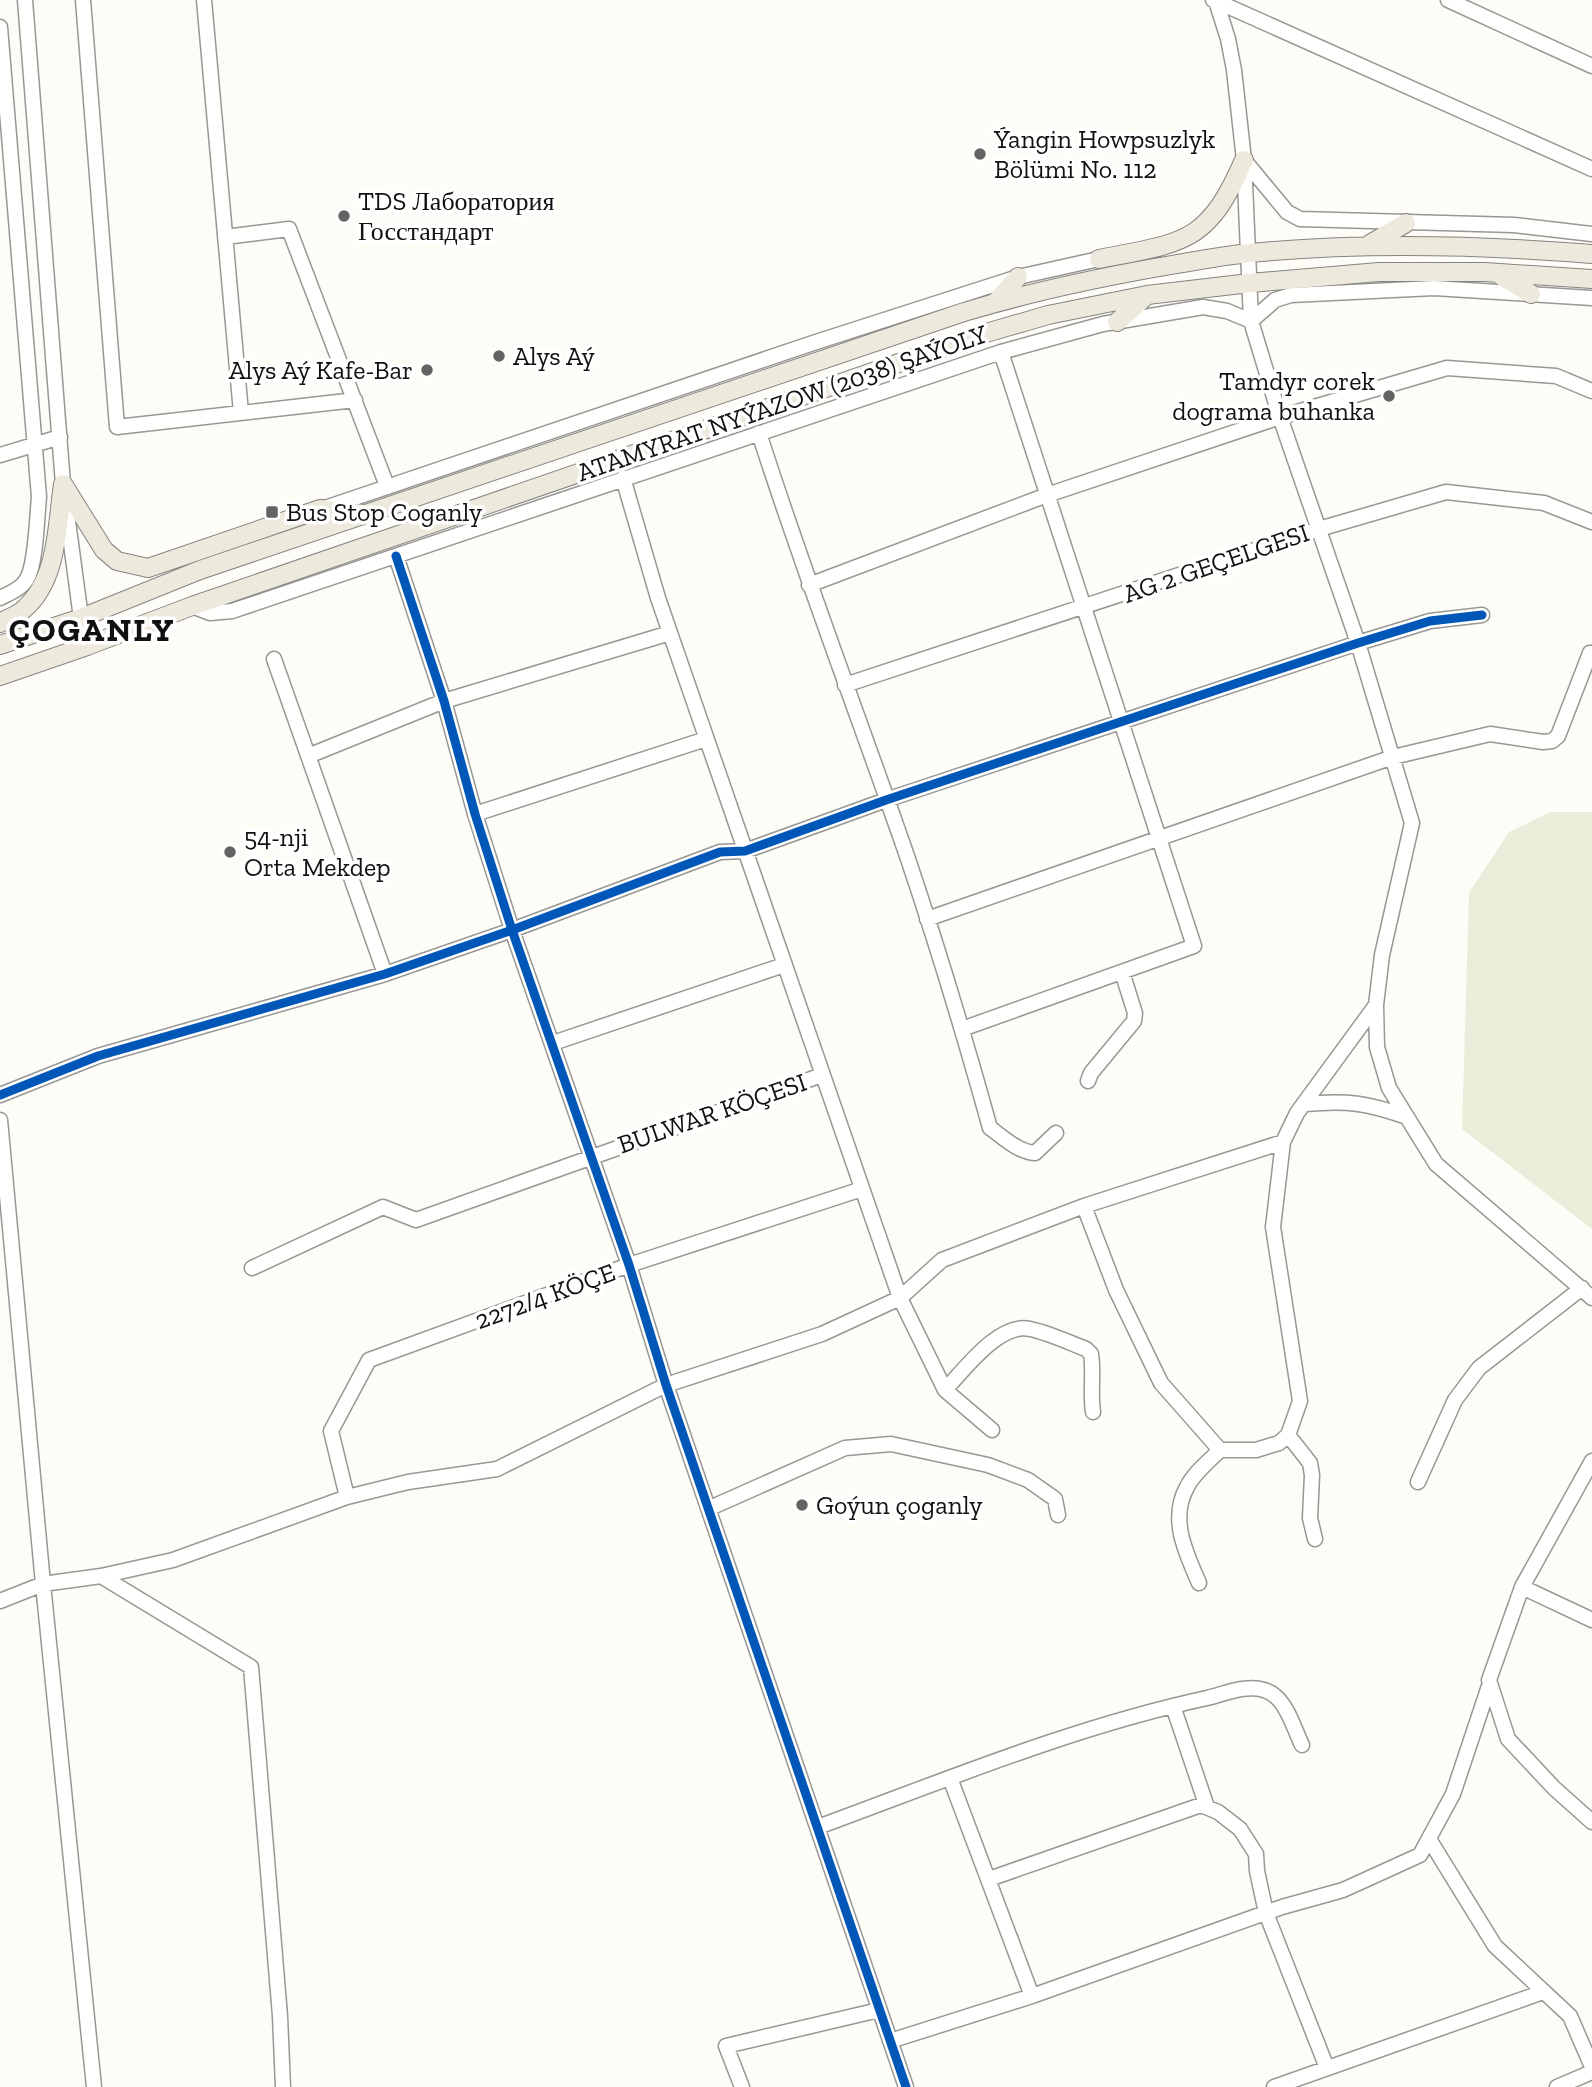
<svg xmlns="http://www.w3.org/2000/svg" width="1592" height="2087" font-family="'Zilla Slab',serif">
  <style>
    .cemetery { fill: #e9eedb }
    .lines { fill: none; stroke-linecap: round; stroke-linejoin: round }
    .minor-casing { stroke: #979795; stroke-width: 17 }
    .major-casing { stroke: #858482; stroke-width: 20 }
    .minor { stroke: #fffffe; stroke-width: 14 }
    .major { stroke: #ede9dc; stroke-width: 18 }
    .cycleway-casing { stroke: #fff; stroke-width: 13 }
    .cycleway { stroke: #0057b8; stroke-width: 9 }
    .poi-dot { fill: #646362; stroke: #fff; stroke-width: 2.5 }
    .labels { text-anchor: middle; stroke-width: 7; stroke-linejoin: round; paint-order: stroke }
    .poi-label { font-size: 26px; fill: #111; stroke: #fff; text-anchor: start }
    .street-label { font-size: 26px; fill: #111; stroke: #fff }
    .district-label { font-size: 33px; font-weight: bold; letter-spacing: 2px; fill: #111; stroke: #fff }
  </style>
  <rect width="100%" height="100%" fill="#fdfcf7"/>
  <path class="cemetery" d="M1550 812H1592V1229L1462 1129 1469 893 1509 832Z"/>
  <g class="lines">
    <g class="minor-casing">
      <path id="minor" d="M25 0 63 484 81 618 87 646
        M83 0 117 427 355 400
        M204 0 241 413
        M1213 0 1216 1 1228 39 1234 70 1244 160 1251 321 1280 417 1358 643 1412 823 1382 955 1376 1005 1377 1047 1389 1088 1436 1164 1592 1298
        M1448 0 1592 66
        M1216 1 1592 169
        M0 27 39 497C37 516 36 564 27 579 21 589 10 593 0 598
        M1244 160 1287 212 1300 219 1514 225 1592 234
        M225 237 289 229 387 486
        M759 433C805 577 859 717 908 859 938 948 965 1038 990 1128 1003 1137 1018 1152 1035 1153L1056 1133
        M0 455 60 437
        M623 478 658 598 900 1298 945 1390 992 1430
        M325 508 813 343 1018 277 1099 259
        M396 556 444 701 475 814 512 930 629 1265 666 1385 906 2087
        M809 585 1047 495 1280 417 1447 368 1556 376 1592 391
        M192 606 210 613 232 611 1001 352 1103 324 1203 307 1227 311 1251 321 1275 300 1291 295 1434 288 1592 298
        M274 659 385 974
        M845 685 1319 529 1446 492 1544 503 1592 522
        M308 756 444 701 670 633
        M475 814 706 739
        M927 919 1393 757 1490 734 1543 742 1552 741 1558 736 1590 653H1592
        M962 1029 1194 946 1001 352
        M553 1043 784 965
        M1088 1081 1091 1073 1134 1021 1135 1013 1122 972
        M0 1095 98 1056 385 974 512 930 720 852 745 851 886 800 1358 643 1430 621 1482 615
        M1306 1104C1346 1100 1368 1103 1407 1117
        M0 1120 43 1584 94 2087
        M1084 1206 1116 1290 1161 1383 1220 1450
        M252 1268 383 1207 416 1220 822 1075
        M945 1390C964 1370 999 1322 1030 1329 1049 1333 1068 1342 1086 1349L1091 1354C1094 1373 1090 1392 1093 1412
        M1288 1435 1310 1463 1312 1475 1310 1518 1315 1539
        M1592 1461 1522 1587 1489 1680 1508 1739 1554 1788 1592 1822
        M1418 1482 1455 1400 1479 1368 1582 1288
        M347 1497 331 1431 369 1360 629 1265 862 1189
        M710 1508 845 1448 891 1444 988 1465 1028 1480 1055 1499 1058 1515
        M101 1576 173 1560 347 1497 408 1482 497 1469 666 1385 822 1334 900 1298 942 1260 1084 1206 1283 1142
        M1199 1583C1186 1553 1169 1519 1187 1487 1194 1473 1209 1461 1220 1450H1256L1279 1443 1288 1435 1293 1421 1300 1401 1273 1227 1283 1142 1297 1113 1376 1005
        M1522 1587 1592 1620
        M0 1601 43 1584 101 1576 251 1667 280 2016 283 2087
        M1173 1706 1207 1807
        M950 1778 1032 1996
        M818 1827C946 1780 1073 1727 1207 1698 1224 1694 1247 1684 1264 1690 1286 1696 1293 1727 1302 1745
        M1429 1839 1495 1946 1570 2016 1592 2067
        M989 1879 1201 1805 1218 1812 1240 1829 1256 1854 1257 1871 1266 1913 1327 2068
        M890 2041 1032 1996 1282 1907 1343 1890 1420 1855 1453 1794 1490 1683
        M742 2087 726 2046 879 2010
        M1274 2087 1543 1992
        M1557 2087 1592 2072"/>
    </g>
    <g class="major-casing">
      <path id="major" d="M1370 244 1406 223
        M1099 259C1184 242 1207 245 1244 160
        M1500 275 1531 294
        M995 303 1018 277
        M1117 322 1146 296
        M63 484 104 550 117 561 148 568 320 509 364 514
        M0 623C8 618 18 615 24 609 58 580 57 525 63 484
        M0 645 81 618 200 570 964 312C1034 291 1106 276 1177 264 1202 260 1226 255 1251 253 1365 242 1478 245 1592 254
        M0 676 87 646 192 606 986 333 1048 315 1147 295 1250 283 1379 272H1485L1592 279"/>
    </g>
    <use href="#minor" class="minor"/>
    <use href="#major" class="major"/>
    <g class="cycleway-casing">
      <path id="cycleway" d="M396 556 444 701 475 814 512 930 629 1265 666 1385 906 2087
        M0 1095 98 1056 385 974 512 930 720 852 745 851 886 800 1358 643 1430 621 1482 615"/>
    </g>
    <use href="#cycleway" class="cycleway"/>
  </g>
  <g class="poi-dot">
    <circle cx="980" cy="154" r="7"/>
    <circle cx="344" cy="216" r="7"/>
    <circle cx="499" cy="356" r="7"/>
    <circle cx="427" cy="370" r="7"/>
    <circle cx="1389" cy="396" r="7"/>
    <rect x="265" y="505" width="14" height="14" rx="3.5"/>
    <circle cx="230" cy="852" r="7"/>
    <circle cx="802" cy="1505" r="7"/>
  </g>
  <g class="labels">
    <g class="poi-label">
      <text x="994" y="148">Ýangin Howpsuzlyk<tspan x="994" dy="30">Bölümi No. 112</tspan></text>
      <text x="358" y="210">TDS Лаборатория<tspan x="358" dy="30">Госстандарт</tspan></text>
      <text x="513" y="365">Alys Aý</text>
      <text x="413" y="379" text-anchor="end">Alys Aý Kafe-Bar</text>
      <text x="1375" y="390" text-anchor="end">Tamdyr corek<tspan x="1375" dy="30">dograma buhanka</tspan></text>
      <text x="286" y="521">Bus Stop Coganly</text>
      <text x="244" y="846">54-nji<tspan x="244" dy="30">Orta Mekdep</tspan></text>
      <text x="816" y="1514">Goýun çoganly</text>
    </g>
    <g class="street-label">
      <text transform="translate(782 403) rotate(-19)" y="9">ATAMYRAT NYÝAZOW (2038) ŞAÝOLY</text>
      <text transform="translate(1216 563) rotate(-19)" y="9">AG 2 GEÇELGESI</text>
      <text transform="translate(712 1113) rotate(-19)" y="9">BULWAR KÖÇESI</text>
      <text transform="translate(545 1296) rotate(-20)" y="9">2272/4 KÖÇE</text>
    </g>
    <g class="district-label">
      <text x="92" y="641">ÇOGANLY</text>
    </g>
  </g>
</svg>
